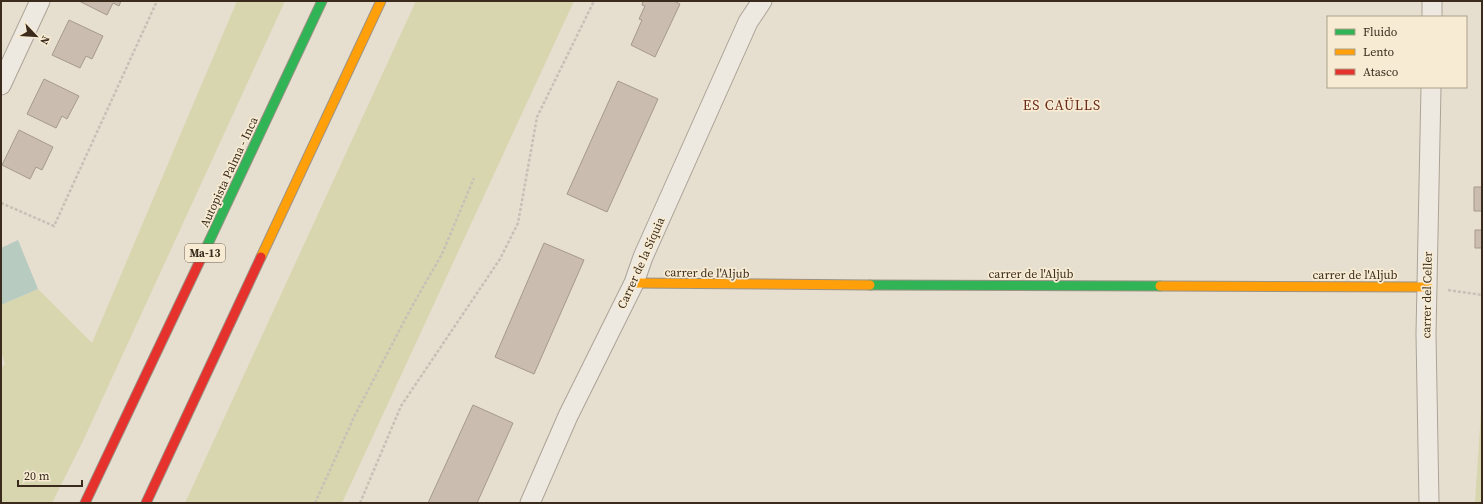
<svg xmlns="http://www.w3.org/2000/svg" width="1483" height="504" font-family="'Source Serif 4',serif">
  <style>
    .green { fill: #d7d6af }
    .water { fill: #b8cbc0 }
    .building { fill: #cabcae; stroke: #a6998d }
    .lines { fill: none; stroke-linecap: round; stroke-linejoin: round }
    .street-casing { stroke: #aba397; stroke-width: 21 }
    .fast-casing { stroke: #9b9286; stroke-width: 11 }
    .slow-casing { stroke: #9b9286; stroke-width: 11 }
    .jam-casing { stroke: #9b9286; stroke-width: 11 }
    .path { stroke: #c7c0b7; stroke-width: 2.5; stroke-dasharray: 3 2; stroke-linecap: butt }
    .street { stroke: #eee9e0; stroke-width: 19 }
    .fast { stroke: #30b455; stroke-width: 9 }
    .slow { stroke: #ff9f0a; stroke-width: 9 }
    .jam { stroke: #e5322d; stroke-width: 9 }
    .labels { text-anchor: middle; stroke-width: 3.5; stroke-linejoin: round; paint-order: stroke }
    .shield { fill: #f7ecd3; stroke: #736554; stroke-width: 1 }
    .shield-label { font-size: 11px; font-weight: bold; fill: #3b2b1d }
    .street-label { font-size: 12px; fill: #3b2b1d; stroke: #f7ecd3 }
    .quarter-label { font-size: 14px; letter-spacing: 1px; fill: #6a291a; stroke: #f7ecd3 }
  </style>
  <rect width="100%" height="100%" fill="#e6dece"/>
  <path class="green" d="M237 1H285L83 441 52 503H1V369L5 364 1 350V305L38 289 92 343Z
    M416 1H574L342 503H185Z
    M1482 396V503H1475Z"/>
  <path class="water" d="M18 240 38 289 1 305V248Z"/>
  <path class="building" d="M79 1H121L119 6 113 3 107 15Z
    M643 1H674L680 4 655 57 631 45 642 20 639 19 645 6 642 5Z
    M69 20 103 36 92 59 86 56 80 68 52 55Z
    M44 79 79 96 67 119 62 116 56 128 27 114Z
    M618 81 658 99 607 212 567 194Z
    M19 130 53 147 42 170 36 167 30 179 2 165Z
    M1474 187H1482V211H1474Z
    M1475 230H1482V248H1475Z
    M544 243 584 260 534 374 495 357Z
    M473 405 513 423 477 503H428Z"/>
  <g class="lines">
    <g class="street-casing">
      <path id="street" d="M1432 17V1
        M1 85 40 1
        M530 503 568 416 634 283 643 257 748 22 762 1
        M1429 503 1426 334 1431 87"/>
    </g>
    <g class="fast-casing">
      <path id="fast" d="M206 248 322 1
        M870 285 1160 286"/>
    </g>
    <g class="slow-casing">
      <path id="slow" d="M261 257 381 1
        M634 283 870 285
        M1160 286 1428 287"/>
    </g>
    <g class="jam-casing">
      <path id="jam" d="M85 503 206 248
        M146 503 261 257"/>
    </g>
    <path class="path" d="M1 203 54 226 157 1
      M1448 290 1482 295
      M315 503 355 415 410 310 442 254 474 178
      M360 503 401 406 500 259 518 223 537 117 594 1"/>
    <use href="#street" class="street"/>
    <use href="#fast" class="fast"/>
    <use href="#slow" class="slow"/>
    <use href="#jam" class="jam"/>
  </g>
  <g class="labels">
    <rect class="shield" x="185" y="244" width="40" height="18" rx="3"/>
    <g class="shield-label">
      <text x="205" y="257">Ma-13</text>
    </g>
    <g class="street-label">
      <text transform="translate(229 172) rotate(-65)" y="4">Autopista Palma - Inca</text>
      <text transform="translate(641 263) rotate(-66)" y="4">Carrer de la Síquia</text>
      <text transform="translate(707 273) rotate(1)" y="4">carrer de l'Aljub</text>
      <text x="1031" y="278">carrer de l'Aljub</text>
      <text x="1355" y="279">carrer de l'Aljub</text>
      <text transform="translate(1427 295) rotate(-89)" y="4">carrer del Celler</text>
    </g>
    <g class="quarter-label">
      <text x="1062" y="110">ES CAÜLLS</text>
    </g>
  </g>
  <rect width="1483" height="504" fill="none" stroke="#3b2b1d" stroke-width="4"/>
  <rect x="1327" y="16" width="140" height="72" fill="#f7ecd3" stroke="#ac9f8a"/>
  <rect x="1335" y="29" width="20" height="6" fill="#30b455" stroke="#ac9f8a"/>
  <text x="1363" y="36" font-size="12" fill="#3b2b1d">Fluido</text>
  <rect x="1335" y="49" width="20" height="6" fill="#ff9f0a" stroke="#ac9f8a"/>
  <text x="1363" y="56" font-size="12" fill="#3b2b1d">Lento</text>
  <rect x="1335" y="69" width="20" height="6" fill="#e5322d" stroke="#ac9f8a"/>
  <text x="1363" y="76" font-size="12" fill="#3b2b1d">Atasco</text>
  <g transform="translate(36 36) rotate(115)" stroke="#f7ecd3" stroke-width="3" paint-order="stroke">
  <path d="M0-3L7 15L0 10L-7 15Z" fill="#3b2b1d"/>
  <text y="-6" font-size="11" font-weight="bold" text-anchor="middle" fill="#3b2b1d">N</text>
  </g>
  <path d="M18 480v6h64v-6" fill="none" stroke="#3b2b1d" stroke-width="2"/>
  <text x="24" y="480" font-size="12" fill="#3b2b1d" stroke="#f7ecd3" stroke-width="3" paint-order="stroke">20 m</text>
</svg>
